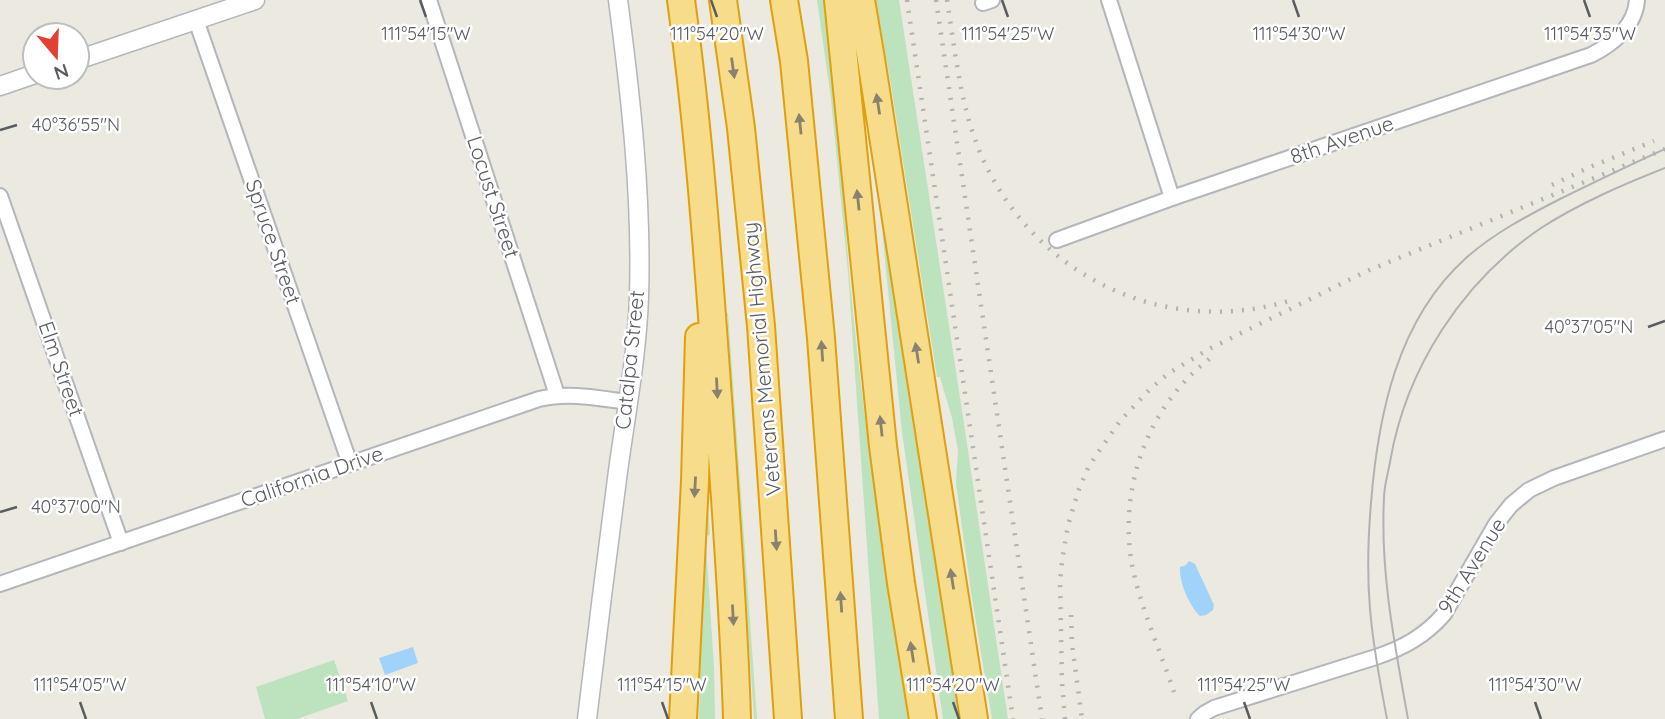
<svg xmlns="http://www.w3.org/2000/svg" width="1665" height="719" font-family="Quicksand,sans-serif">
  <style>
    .green { fill: #bde2be }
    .water { fill: #a1d3fa }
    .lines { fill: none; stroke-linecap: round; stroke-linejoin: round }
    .minor-casing { stroke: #b3b6bb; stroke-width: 18 }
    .tertiary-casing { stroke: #b3b6bb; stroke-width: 21 }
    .motorway-casing { stroke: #e19f0b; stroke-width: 30 }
    .minor { stroke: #fff; stroke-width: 14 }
    .tertiary { stroke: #fff; stroke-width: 18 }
    .motorway { stroke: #f7dc8c; stroke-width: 26 }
    .tram { stroke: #b1b2b2; stroke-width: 2 }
    .rail { stroke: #b1b2b2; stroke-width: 4.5; stroke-dasharray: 2 9; stroke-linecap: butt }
    .oneway { fill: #88826e }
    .ticks { fill: none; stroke: #595c61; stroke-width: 2.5 }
    .labels { text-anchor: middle; stroke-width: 5; stroke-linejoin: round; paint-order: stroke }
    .street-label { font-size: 21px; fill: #595c61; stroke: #fff }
    .ticks-label { font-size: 18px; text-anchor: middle; fill: #595c61; stroke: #fff; stroke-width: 5; stroke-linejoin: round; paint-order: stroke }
  </style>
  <rect width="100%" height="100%" fill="#ebe9e0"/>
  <path class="green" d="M817 0H831C838 97 842 195 851 292 865 435 886 577 908 719H879L848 272 831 99Z
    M876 0H899L961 404 1008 719H992L971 592 956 483 958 450 952 418 940 377H937L891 85Z
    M872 127 962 719H943L902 432Z
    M727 313H728L757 719H754Z
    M704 477H706L710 535 706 536V545L714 667 715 719H699Z
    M334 660 348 701 297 719H265L256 687Z"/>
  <path class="water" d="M1189 561 1195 564 1214 605 1213 610 1206 615 1200 616C1189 605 1179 582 1180 567L1186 565Z
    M413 647 418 663 385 675 379 658Z"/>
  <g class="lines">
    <g class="minor-casing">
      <path id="minor" d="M429 0 557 395
        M1109 0 1172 198
        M983 3 992 0
        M196 20 350 464
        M0 196 121 543
        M1057 240 1172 198 1591 55C1613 44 1635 26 1637 0
        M0 584 539 399C569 392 597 398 627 402
        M1198 719 1205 713 1214 708 1376 657C1403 648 1425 636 1444 614L1496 524 1511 505 1529 490 1554 478 1665 439"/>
    </g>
    <g class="tertiary-casing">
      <path id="tertiary" d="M77 60 255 0
        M0 86 35 74
        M587 719C597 636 607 554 618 471 626 413 637 355 639 297 642 197 631 98 618 0"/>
    </g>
    <g class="motorway-casing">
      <path id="motorway" d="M681 0C700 137 709 274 719 412 726 514 734 616 737 719
        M723 0 741 128 761 326 788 719
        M784 0 794 61 821 338 849 719
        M838 0 883 446 901 583 923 719
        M861 0 871 59 974 719
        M683 719 695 481 699 337"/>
    </g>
    <use href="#minor" class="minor"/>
    <use href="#tertiary" class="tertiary"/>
    <use href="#motorway" class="motorway"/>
    <path class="tram" d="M1387 719C1380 683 1373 646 1370 609 1367 574 1368 538 1371 503 1378 415 1397 320 1466 258 1494 233 1527 216 1560 199 1595 182 1630 165 1665 149
      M1408 719C1395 646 1380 573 1384 498 1384 486 1388 474 1390 462 1406 368 1462 282 1541 228 1580 203 1622 185 1665 168"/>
    <path class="rail" d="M907 0 1013 719
      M936 0 1042 719
      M947 0C955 50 960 103 979 150 1030 274 1163 340 1292 300
      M1552 185 1590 167 1654 141
      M1071 615 1072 644 1082 719
      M1174 692C1161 653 1140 606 1132 565 1118 486 1149 401 1216 354
      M1065 719 1062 683 1060 582 1062 561 1068 525 1079 489 1088 468 1097 454 1120 421 1151 388 1169 373 1209 349 1367 271 1665 149"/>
  </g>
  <defs><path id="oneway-solid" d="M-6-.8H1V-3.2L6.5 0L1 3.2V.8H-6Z" transform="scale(1.75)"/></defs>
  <g class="oneway">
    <use href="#oneway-solid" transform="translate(733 68) rotate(82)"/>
    <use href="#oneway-solid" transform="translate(878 104) rotate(-99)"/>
    <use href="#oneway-solid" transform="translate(800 124) rotate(-96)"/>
    <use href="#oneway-solid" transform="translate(858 200) rotate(-96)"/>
    <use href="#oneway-solid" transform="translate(822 351) rotate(-94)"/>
    <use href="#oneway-solid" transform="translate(917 353) rotate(-99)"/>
    <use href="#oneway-solid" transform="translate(717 388) rotate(87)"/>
    <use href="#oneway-solid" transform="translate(881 426) rotate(-96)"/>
    <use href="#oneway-solid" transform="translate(695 487) rotate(93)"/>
    <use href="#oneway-solid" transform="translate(776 540) rotate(86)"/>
    <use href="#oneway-solid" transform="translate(952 579) rotate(-99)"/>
    <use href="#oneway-solid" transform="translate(841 602) rotate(-94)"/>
    <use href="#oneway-solid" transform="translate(733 615) rotate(87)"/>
    <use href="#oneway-solid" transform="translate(912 652) rotate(-99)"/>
  </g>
  <path class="ticks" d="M420 0 426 17M711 0 717 17M1002 0 1008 17M1293 0 1299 17M1584 0 1590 17M0 130 17 125M1648 327 1665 321M0 512 17 507M80 702 86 719M371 702 377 719M662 702 668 719M953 702 959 719M1244 702 1250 719M1535 702 1541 719"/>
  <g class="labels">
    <g class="street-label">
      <text transform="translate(1342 140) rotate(-19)" y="7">8th Avenue</text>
      <text transform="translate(493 197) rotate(72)" y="7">Locust Street</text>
      <text transform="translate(273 242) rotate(71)" y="7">Spruce Street</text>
      <text transform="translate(762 359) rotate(-95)" y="7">Veterans Memorial Highway</text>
      <text transform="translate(630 360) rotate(-84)" y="7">Catalpa Street</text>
      <text transform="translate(61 369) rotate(71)" y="7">Elm Street</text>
      <text transform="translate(312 477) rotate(-19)" y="7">California Drive</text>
      <text transform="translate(1472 566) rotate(-58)" y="7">9th Avenue</text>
    </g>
  </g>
  <g class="ticks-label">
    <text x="426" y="40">111°54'15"W</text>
    <text x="717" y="40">111°54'20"W</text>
    <text x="1008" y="40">111°54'25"W</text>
    <text x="1299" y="40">111°54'30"W</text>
    <text x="1590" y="40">111°54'35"W</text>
    <text x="76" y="131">40°36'55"N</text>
    <text x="1589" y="333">40°37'05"N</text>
    <text x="76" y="513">40°37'00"N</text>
    <text x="80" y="691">111°54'05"W</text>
    <text x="371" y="691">111°54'10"W</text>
    <text x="662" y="691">111°54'15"W</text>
    <text x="953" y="691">111°54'20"W</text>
    <text x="1244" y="691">111°54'25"W</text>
    <text x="1535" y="691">111°54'30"W</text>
  </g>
  <g transform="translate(56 56) rotate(161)"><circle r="33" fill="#ffffff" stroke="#bdbec0" stroke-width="2"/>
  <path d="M0-5L12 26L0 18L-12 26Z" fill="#e04132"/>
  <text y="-10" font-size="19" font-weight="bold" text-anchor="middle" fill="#595c61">N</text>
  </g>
</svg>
